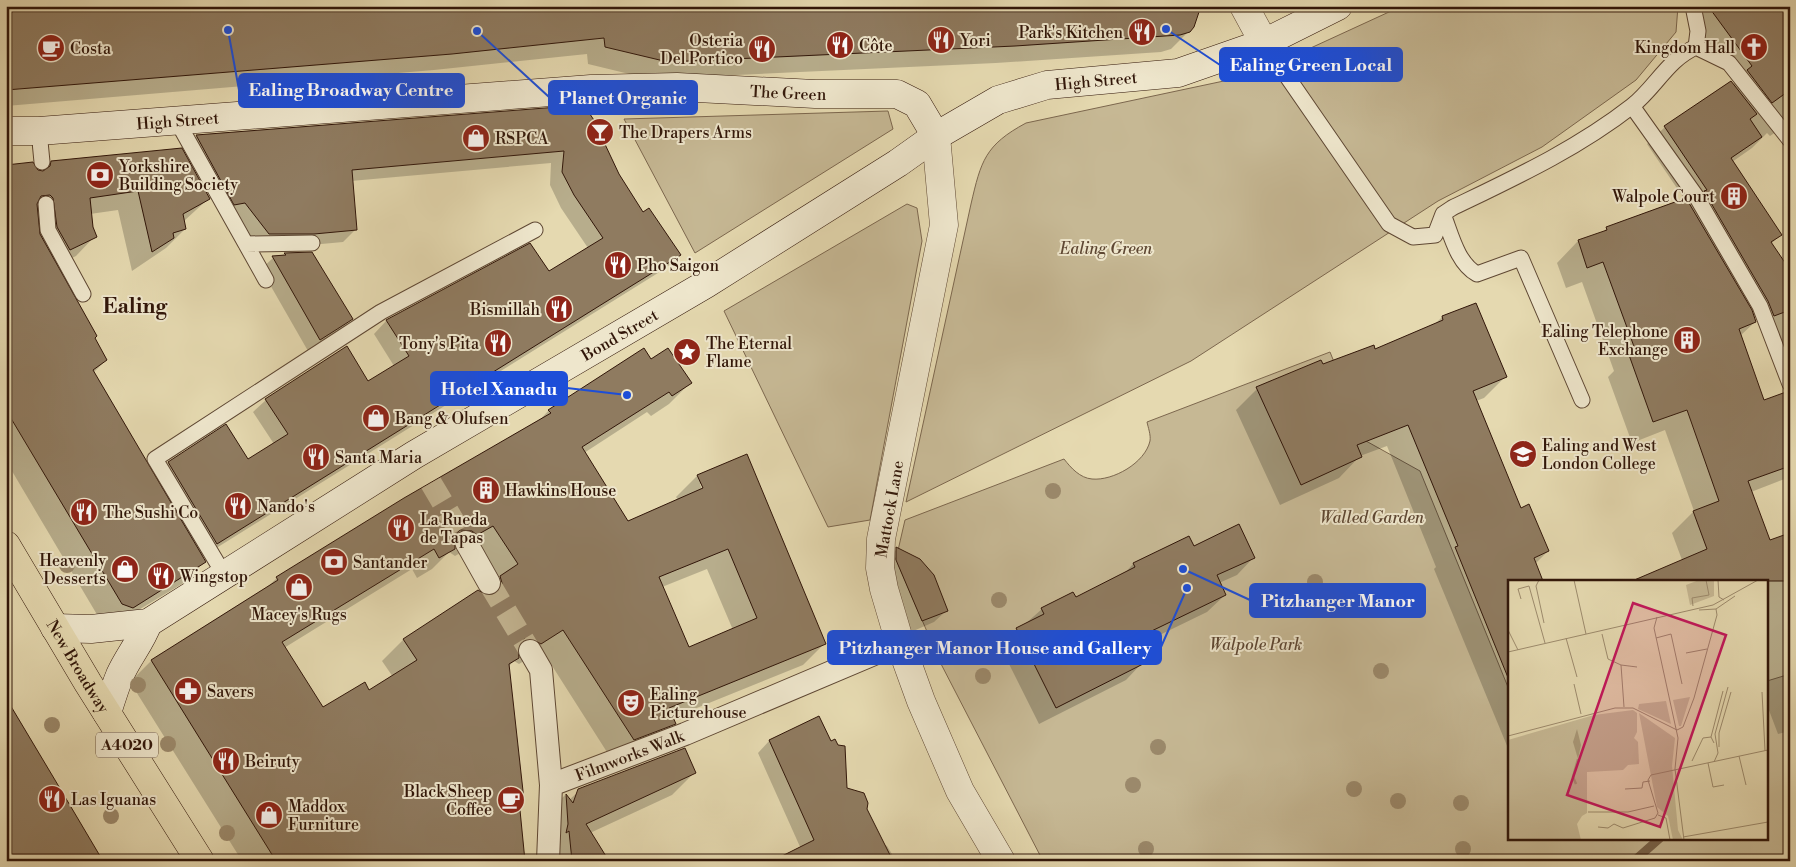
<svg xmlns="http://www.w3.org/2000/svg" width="1796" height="867" font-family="'Libre Bodoni',serif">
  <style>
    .green { fill: #c6b894; stroke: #7c674e }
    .shadow { fill: #0003; fill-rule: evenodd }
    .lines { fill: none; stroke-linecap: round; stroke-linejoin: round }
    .stream { stroke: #78634b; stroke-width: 9 }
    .building { fill: #8f7b60; stroke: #311609; fill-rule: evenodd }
    .pedestrian-tunnel { stroke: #c1b28f; stroke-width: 22; stroke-dasharray: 22 11; stroke-linecap: butt }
    .service-casing { stroke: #5e4733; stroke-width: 17 }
    .pedestrian-casing { stroke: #5e4733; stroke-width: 24 }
    .minor-casing { stroke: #5e4733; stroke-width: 29 }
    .secondary-casing { stroke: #311609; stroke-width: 29 }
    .primary-casing { stroke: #311609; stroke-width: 29 }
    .service { stroke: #eee6cc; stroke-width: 15 }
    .pedestrian { stroke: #eee6cc; stroke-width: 22 }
    .minor { stroke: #eee6cc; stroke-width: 28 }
    .secondary { stroke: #eee6cc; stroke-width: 28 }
    .primary { stroke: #e5d9b0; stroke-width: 28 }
    .tree { fill: #9b896b }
    .labels { text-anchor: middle; stroke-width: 4; stroke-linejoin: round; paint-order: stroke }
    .shield { fill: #eee6cc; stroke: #6a5444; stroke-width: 1 }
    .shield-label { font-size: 15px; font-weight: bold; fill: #311609 }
    .poi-label { font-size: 16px; fill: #311609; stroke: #eee6cc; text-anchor: start }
    .street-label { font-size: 16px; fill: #311609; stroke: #eee6cc }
    .park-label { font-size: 16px; font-style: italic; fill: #5e4733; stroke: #eee6cc }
    .district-label { font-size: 21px; font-weight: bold; fill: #311609; stroke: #eee6cc }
    .inset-river { fill: none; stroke: #a89777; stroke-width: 2.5 }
    .inset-road { fill: none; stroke: #9d8b6d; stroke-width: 1 }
    .view { fill: #c2185b; fill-opacity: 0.15; stroke: #c2185b; stroke-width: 2.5 }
    .inset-edge { fill: none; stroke: #311609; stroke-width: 2.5 }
    .leader { fill: none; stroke: #1d4ed8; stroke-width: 2 }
    .callout-dot { fill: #1d4ed8; stroke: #eee6cc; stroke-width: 2 }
    .callout { fill: #1d4ed8; stroke: #1d4ed8; stroke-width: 2 }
    .callout-label { font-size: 18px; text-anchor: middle; font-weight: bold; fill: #fff }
  </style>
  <rect width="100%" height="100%" fill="#e5d9b0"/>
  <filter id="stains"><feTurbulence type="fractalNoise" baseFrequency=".004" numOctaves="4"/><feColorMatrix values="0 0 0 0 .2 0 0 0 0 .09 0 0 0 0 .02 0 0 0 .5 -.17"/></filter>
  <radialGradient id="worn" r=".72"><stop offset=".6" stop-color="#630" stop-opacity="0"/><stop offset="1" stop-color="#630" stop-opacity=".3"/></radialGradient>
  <path class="green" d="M1402 6H1678L1676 32 1636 80 1542 147 1438 201 1191 361 906 502 971 204C981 161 985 145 1026 123L1252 75Z
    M888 111 893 129 695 253 624 119Z
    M907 204 917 208 922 241 870 520 828 527 724 311Z
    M1330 352 1366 441 1420 471 1510 692V838H1767V681L1790 674V861H1043L940 662 896 559 905 520 1064 459C1071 468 1080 478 1092 479 1113 481 1145 463 1150 441 1151 435 1148 427 1147 422Z"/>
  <path class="shadow" d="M6 6 1189 31 1171 49 1161 52 996 63 650 79 588 64 587 54 434 70 6 106Z
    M1708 6H1790V149L1776 132 1770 136 1767 133 1752 148 1732 162 1780 235 1771 244 1790 273V369L1753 314 1755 322 1740 336 1764 402H1790V477L1751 492 1769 542 1790 553V731L1778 734 1767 705V581H1632L1682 560 1672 533 1694 511 1665 430 1632 443 1608 377 1614 371 1582 282 1566 288 1557 263 1578 241 1602 233 1607 228 1685 200 1647 144 1665 127 1736 82 1692 22Z
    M197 136 605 139 603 142 618 174 643 214 679 255 666 268 202 557 204 562 185 582 112 626 102 623 6 461V166L42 172 52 162 208 199 184 221 185 229 166 248 132 271 118 210 90 214 95 236 76 256 56 266 106 360 93 373 154 477 168 463 226 426 248 461 274 444 253 412 266 400 368 383 394 366 374 334 386 321 530 245 549 273 588 248 561 208 550 185 551 163 351 181 356 229 343 242 300 246 256 247 231 216 222 217 184 149Z
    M285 254H312L352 319 340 331 308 351 261 269 273 258Z
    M1442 317 1505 377 1484 398 1476 401 1520 509 1548 551 1535 564 1510 581V753L1434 569 1436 567 1387 446 1360 456 1339 478 1280 505 1236 410 1257 389 1374 350 1433 326Z
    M650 361 690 383 669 404 651 416 647 412 584 453 627 523 678 500 676 497 697 476 746 456 824 644 803 665 672 718 674 723 653 744 612 760 542 650 519 664 514 661 508 667 523 799 518 804 524 861H242L130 682 151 661 264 590 277 578 537 423 549 410ZM700 484H702L704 494ZM471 547 495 582 483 594 478 591 403 640 382 661 393 677 369 692 323 709 284 648 412 569 417 578 432 569 449 552 455 556ZM707 569 733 630 688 649 662 587Z
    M1188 537 1194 548 1254 557 1237 575 1219 583 1225 595 1207 612 1135 647 1143 662 1126 680 1039 724 1000 646 1042 609 1076 599 1123 575 1133 564Z
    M897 549 946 611 934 622 911 632 885 561Z
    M819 718 846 788 866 809 883 844 887 846 892 854 891 859 801 849 758 753 769 741Z
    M694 773 672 795 590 833 608 861H548L544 817 565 795 569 800 578 792Z"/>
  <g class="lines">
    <path class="stream" d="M1634 861 1660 838"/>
  </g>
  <path class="building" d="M6 6H1201L1194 27 1190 32 1180 35 1015 46 668 62 605 47 604 38 452 54 6 90Z
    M1708 6H1790V90L1772 103 1747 70 1752 66Z
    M1731 81 1757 114 1750 119 1762 137 1731 158 1782 235 1771 242 1790 270V310L1774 316 1768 301 1704 191 1707 190 1664 126Z
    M584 105 607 140H603L619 174 643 212 649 208 681 255 217 544 168 462 226 424 248 459 288 434 265 399 347 346 368 381 409 356 386 320 530 243 549 271 603 238 574 195 562 172 564 151 352 170 357 230 314 234H269L245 203 234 205 196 135Z
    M182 148 210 199 183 214 186 229 173 233 174 238 152 252 138 191 90 198 93 227 97 237 70 250 57 227 53 198 50 195 41 196 37 204 40 234 97 336 95 338 107 360 93 370 206 562 133 608 122 604 6 410V165L33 162 38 170 43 171 50 166 51 161Z
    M1686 198 1752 310 1756 322 1739 329 1764 400 1786 392 1790 393V466L1748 481 1770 540 1784 535 1790 550V581H1632L1707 549 1693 511 1719 501 1687 410 1653 422 1629 355 1636 352 1603 262 1587 268 1578 240 1607 230 1606 227Z
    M312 252 353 319 320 340 272 256 286 255 284 253Z
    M1476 303 1507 377 1473 391 1521 508 1529 504 1549 551 1534 558 1543 581H1510L1509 680 1455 547 1458 546 1408 425 1357 445 1362 457 1301 485 1256 387 1321 360 1323 364 1374 345 1375 349 1443 320 1442 316Z
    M644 348 651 359 668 348 692 383 672 396 669 392 582 447 628 521 703 488 697 475 747 454 826 644 669 708 676 724 634 740 563 630 541 644 530 638 524 639 518 645 519 658 509 664 524 800H519L525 861H276L151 660 278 580 276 577 404 498 551 413 548 410ZM493 526 518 564 500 576 502 583 500 590 488 596 478 590 403 639 417 660 369 690 365 682 323 707 282 642 434 549 439 558 455 549V536L460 530 472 531 477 535ZM728 549 757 618 689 647 659 577Z
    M1239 524 1255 558 1217 575 1226 595 1133 640 1145 663 1056 708 1016 628 1044 614 1041 608 1073 592 1076 597 1135 567 1133 563 1189 536 1194 546Z
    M896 547 920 559 934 575 948 611 922 621 896 560Z
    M6 698 55 780 103 861H6Z
    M819 716 831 741 835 739 838 745 845 746 847 788 864 793 868 803 867 809 893 861H772L814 840 769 740Z
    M685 748 696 773 586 824 609 861H572L569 831 566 833 568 824 566 794 573 803 578 789Z"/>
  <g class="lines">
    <path class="pedestrian-tunnel" d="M431 483 466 542
      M489 583 530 651"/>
    <g class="service-casing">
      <path id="service" d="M1693 6 1698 31 1696 47
        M1264 43 1389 224 1413 237 1435 235 1443 214 1452 208C1514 178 1577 149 1632 106 1655 88 1668 59 1696 47L1729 63 1790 140
        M1632 106 1696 196 1760 306 1790 384
        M177 121 266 280
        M39 131 42 162
        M46 204 48 230 83 294
        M1443 214C1451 234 1457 263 1477 274L1521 258 1582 400
        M246 244 312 243
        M225 576 155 459 381 312 535 230"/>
    </g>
    <g class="pedestrian-casing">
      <g id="pedestrian">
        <path d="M466 542 489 583"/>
        <path d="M530 651 541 670 551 785"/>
        <path id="s1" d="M548 861 551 785 685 734 900 643"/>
      </g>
    </g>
    <g class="minor-casing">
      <path id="minor" d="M1244 6 1264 43
        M936 136 944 225 881 539 880 568 884 589 900 643 921 701 960 791 1001 861"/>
    </g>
    <g class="secondary-casing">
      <g id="secondary">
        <path id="s2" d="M6 131H39L591 89 677 87 815 94H897L917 104 936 136"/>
        <path id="s3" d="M55 628 91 629 148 623 414 455 706 284 898 163 936 136 998 100 1047 85 1178 73 1264 43 1338 6"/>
        <path d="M107 713C111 700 115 687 120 675 128 657 141 642 148 623"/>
      </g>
    </g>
    <g class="primary-casing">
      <g id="primary">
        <path id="s4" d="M6 545 88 683 200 861"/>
      </g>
    </g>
    <use href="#service" class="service"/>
    <use href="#pedestrian" class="pedestrian"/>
    <use href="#minor" class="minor"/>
    <use href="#secondary" class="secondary"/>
    <use href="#primary" class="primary"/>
  </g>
  <g class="tree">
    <circle cx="1053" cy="491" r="8"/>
    <circle cx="67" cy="565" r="8"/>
    <circle cx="1315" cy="582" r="8"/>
    <circle cx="999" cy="600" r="8"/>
    <circle cx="1381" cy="671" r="8"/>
    <circle cx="983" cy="676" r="8"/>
    <circle cx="138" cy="685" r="8"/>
    <circle cx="52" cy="725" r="8"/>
    <circle cx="168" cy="744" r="8"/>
    <circle cx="1158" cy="747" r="8"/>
    <circle cx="1133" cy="785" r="8"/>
    <circle cx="1354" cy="789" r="8"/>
    <circle cx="1398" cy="801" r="8"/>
    <circle cx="1461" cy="803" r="8"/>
    <circle cx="111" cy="816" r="8"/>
    <circle cx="227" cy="833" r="8"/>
    <circle cx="1146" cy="849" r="8"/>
    <circle cx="1463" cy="849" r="8"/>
  </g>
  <defs>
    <g id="restaurant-disc" transform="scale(1.4375)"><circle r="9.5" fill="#8f2418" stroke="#eee6cc"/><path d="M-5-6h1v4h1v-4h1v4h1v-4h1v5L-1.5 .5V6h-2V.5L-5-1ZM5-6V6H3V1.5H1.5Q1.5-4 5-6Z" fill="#fff"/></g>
    <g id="church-disc" transform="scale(1.4375)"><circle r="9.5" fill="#8f2418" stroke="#eee6cc"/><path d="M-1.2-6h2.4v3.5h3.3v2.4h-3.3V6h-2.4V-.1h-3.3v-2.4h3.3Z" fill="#fff"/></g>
    <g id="cafe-disc" transform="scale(1.4375)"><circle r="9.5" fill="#8f2418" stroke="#eee6cc"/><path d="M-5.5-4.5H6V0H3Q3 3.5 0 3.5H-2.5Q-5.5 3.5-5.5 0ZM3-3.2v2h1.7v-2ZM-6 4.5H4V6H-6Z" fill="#fff"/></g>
    <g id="bar-disc" transform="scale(1.4375)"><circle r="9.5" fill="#8f2418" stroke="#eee6cc"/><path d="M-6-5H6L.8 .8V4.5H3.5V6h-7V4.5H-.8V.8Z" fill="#fff"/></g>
    <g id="shop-disc" transform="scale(1.4375)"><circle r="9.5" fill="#8f2418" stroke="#eee6cc"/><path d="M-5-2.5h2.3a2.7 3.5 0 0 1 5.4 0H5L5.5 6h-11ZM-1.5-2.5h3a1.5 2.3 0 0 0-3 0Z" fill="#fff"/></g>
    <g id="bank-disc" transform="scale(1.4375)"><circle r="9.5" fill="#8f2418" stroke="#eee6cc"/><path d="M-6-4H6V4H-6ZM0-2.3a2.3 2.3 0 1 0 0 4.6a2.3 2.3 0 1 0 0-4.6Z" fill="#fff"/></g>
    <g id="building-disc" transform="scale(1.4375)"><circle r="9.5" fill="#8f2418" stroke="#eee6cc"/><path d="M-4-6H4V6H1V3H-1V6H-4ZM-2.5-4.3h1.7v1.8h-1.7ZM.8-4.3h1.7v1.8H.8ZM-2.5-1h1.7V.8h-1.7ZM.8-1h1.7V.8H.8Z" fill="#fff"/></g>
    <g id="sight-disc" transform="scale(1.4375)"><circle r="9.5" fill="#8f2418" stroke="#eee6cc"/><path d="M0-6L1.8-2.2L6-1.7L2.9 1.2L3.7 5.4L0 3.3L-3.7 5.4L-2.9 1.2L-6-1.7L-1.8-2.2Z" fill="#fff"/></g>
    <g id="university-disc" transform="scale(1.4375)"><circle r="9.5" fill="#8f2418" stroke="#eee6cc"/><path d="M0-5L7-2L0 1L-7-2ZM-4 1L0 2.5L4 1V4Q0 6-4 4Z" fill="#fff"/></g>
    <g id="pharmacy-disc" transform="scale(1.4375)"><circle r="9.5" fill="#8f2418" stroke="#eee6cc"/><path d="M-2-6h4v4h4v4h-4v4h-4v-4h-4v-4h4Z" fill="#fff"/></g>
    <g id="theatre-disc" transform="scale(1.4375)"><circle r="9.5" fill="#8f2418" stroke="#eee6cc"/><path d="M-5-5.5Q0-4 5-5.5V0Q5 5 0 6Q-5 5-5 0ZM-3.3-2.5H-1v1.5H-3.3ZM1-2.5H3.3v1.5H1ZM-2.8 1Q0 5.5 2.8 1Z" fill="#fff"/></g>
  </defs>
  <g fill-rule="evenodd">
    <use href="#restaurant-disc" x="1142" y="32"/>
    <use href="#restaurant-disc" x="941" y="40"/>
    <use href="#restaurant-disc" x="840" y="45"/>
    <use href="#church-disc" x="1754" y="47"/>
    <use href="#cafe-disc" x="51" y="48"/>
    <use href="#restaurant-disc" x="762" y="49"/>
    <use href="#bar-disc" x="600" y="132"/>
    <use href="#shop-disc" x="476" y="138"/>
    <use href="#bank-disc" x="100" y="175"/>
    <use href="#building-disc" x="1734" y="196"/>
    <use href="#restaurant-disc" x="618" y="265"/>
    <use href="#restaurant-disc" x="559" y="309"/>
    <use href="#building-disc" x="1687" y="340"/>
    <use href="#restaurant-disc" x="498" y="343"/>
    <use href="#sight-disc" x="687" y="352"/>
    <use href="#shop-disc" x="376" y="418"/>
    <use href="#university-disc" x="1523" y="454"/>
    <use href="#restaurant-disc" x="316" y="457"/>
    <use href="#building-disc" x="486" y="490"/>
    <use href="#restaurant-disc" x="238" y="506"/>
    <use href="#restaurant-disc" x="84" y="512"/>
    <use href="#restaurant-disc" x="401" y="528"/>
    <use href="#bank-disc" x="334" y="562"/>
    <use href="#shop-disc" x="125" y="569"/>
    <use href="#restaurant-disc" x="161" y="576"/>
    <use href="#shop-disc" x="299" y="587"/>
    <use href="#pharmacy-disc" x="188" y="691"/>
    <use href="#theatre-disc" x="631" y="703"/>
    <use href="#restaurant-disc" x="226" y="761"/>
    <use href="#restaurant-disc" x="52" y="799"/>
    <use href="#cafe-disc" x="511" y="800"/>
    <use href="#shop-disc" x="269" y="815"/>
  </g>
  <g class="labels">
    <rect class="shield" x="96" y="732.5" width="62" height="25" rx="4"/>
    <g class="shield-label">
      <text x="127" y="750">A4020</text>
    </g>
    <g class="poi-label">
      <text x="1123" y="38" text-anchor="end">Park's Kitchen</text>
      <text x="743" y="46" text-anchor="end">Osteria<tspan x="743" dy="18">Del Portico</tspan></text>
      <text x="960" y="46">Yori</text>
      <text x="859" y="51">Côte</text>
      <text x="1735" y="53" text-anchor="end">Kingdom Hall</text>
      <text x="70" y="54">Costa</text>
      <text x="619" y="138">The Drapers Arms</text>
      <text x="495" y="144">RSPCA</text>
      <text x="119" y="172">Yorkshire<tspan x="119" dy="18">Building Society</tspan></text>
      <text x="1715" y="202" text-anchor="end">Walpole Court</text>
      <text x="637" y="271">Pho Saigon</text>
      <text x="540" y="315" text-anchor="end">Bismillah</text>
      <text x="1668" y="337" text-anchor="end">Ealing Telephone<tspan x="1668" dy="18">Exchange</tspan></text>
      <text x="479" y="349" text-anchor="end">Tony's Pita</text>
      <text x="706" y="349">The Eternal<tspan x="706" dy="18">Flame</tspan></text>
      <text x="395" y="424">Bang &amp; Olufsen</text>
      <text x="1542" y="451">Ealing and West<tspan x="1542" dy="18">London College</tspan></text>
      <text x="335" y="463">Santa Maria</text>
      <text x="505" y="496">Hawkins House</text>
      <text x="257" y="512">Nando's</text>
      <text x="103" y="518">The Sushi Co</text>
      <text x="420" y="525">La Rueda<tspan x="420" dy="18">de Tapas</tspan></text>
      <text x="106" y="566" text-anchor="end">Heavenly<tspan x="106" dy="18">Desserts</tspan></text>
      <text x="353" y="568">Santander</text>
      <text x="180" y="582">Wingstop</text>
      <text x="299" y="620" text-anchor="middle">Macey's Rugs</text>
      <text x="207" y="697">Savers</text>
      <text x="650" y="700">Ealing<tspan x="650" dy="18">Picturehouse</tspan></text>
      <text x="245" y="767">Beiruty</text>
      <text x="492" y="797" text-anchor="end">Black Sheep<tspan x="492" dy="18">Coffee</tspan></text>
      <text x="71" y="805">Las Iguanas</text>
      <text x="288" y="812">Maddox<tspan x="288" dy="18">Furniture</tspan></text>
    </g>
    <g class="street-label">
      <text dy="6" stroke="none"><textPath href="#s3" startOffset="1192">High Street</textPath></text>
      <text dy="6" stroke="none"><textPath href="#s2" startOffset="784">The Green</textPath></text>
      <text dy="6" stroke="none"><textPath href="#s2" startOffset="172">High Street</textPath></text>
      <text dy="6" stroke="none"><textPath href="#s3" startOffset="646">Bond Street</textPath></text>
      <text transform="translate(889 509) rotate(-80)" y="6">Mattock Lane</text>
      <text dy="6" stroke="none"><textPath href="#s4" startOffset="141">New Broadway</textPath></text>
      <text dy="6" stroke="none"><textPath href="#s1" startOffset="160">Filmworks Walk</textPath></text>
    </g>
    <g class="park-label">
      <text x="1106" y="254">Ealing Green</text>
      <text x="1372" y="523">Walled Garden</text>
      <text x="1256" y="650">Walpole Park</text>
    </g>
    <g class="district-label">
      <text x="135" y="313">Ealing</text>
    </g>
  </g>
  <g transform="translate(1508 580)">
    <rect width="260" height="260" fill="#e5d9b0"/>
    <path d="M191 0H206V16L182 25 178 5ZM182 117 173 146H171L165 120ZM158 121 163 144 130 129 131 124ZM125 130 129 133V152L126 158 130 162 131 184 120 185 115 190 79 192V233L74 236 69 244 73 260H0V160L86 135ZM131 133 167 158 164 186 170 250 175 260H165L160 236 149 227Z" fill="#c6b894"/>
    <path d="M69 149 73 165 70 179 65 162Z" fill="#a89777"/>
    <path class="inset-river" d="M68 204 65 197 70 179"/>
    <path class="inset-road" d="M31 0 28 6 36 43M66 0 78 54M210 0 211 17 216 20M13 19 10 9 21 6 37 63M185 26 184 18 201 15 198 0M191 30 208 29 227 16M149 37 146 48 170 158 167 189 176 260M0 50 10 70M94 54 100 79 113 85 116 127M58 58 69 97M148 58 163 54 174 104M0 72 205 25 250 0M178 73 199 69M113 85 129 87M66 104 73 134M254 112 257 171M169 150 175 147 186 118 209 35 208 29M0 156 107 128H125L169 150M203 157 215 111M211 167V153L223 112M231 176 238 205M184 181 195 158 203 157 206 163M206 182 210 173 207 154 220 107M200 183 205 207 216 205M117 209 134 208 135 202 142 201M80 232H120L146 226M150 235 158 238 162 260M90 247 100 248 106 244 115 248 147 238 150 233 140 200 143 195 260 170M175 257 260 242"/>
    <path class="view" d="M125 23 218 55 152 247 59 215Z"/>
    <rect width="260" height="260" class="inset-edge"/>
  </g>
  <path class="leader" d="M1166 29L1220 65M228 30L239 90M477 31L549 97M627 395L567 388M1183 569L1250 600M1187 588L1161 647"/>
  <g class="callout-dot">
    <circle cx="1166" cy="29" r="5"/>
    <circle cx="228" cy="30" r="5"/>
    <circle cx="477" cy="31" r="5"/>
    <circle cx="627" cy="395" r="5"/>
    <circle cx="1183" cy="569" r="5"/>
    <circle cx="1187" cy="588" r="5"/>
  </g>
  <g class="callout">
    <rect x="1220" y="48" width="182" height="33" rx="5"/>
    <rect x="239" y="74" width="225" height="33" rx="5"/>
    <rect x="549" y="81" width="148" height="33" rx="5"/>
    <rect x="431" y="372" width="136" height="33" rx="5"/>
    <rect x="1250" y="584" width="175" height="33" rx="5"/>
    <rect x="828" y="631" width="333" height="33" rx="5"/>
  </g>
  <g class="callout-label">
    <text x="1311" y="71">Ealing Green Local</text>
    <text x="351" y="96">Ealing Broadway Centre</text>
    <text x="623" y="104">Planet Organic</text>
    <text x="499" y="395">Hotel Xanadu</text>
    <text x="1338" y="607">Pitzhanger Manor</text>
    <text x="995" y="654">Pitzhanger Manor House and Gallery</text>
  </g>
  <rect width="1796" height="867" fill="none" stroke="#e5d9b0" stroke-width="25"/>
  <rect x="8" y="8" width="1781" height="852" fill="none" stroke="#311609" stroke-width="2.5"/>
  <rect x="12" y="12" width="1771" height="842" fill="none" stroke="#311609"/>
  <rect width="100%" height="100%" filter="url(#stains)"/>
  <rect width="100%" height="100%" fill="url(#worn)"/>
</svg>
